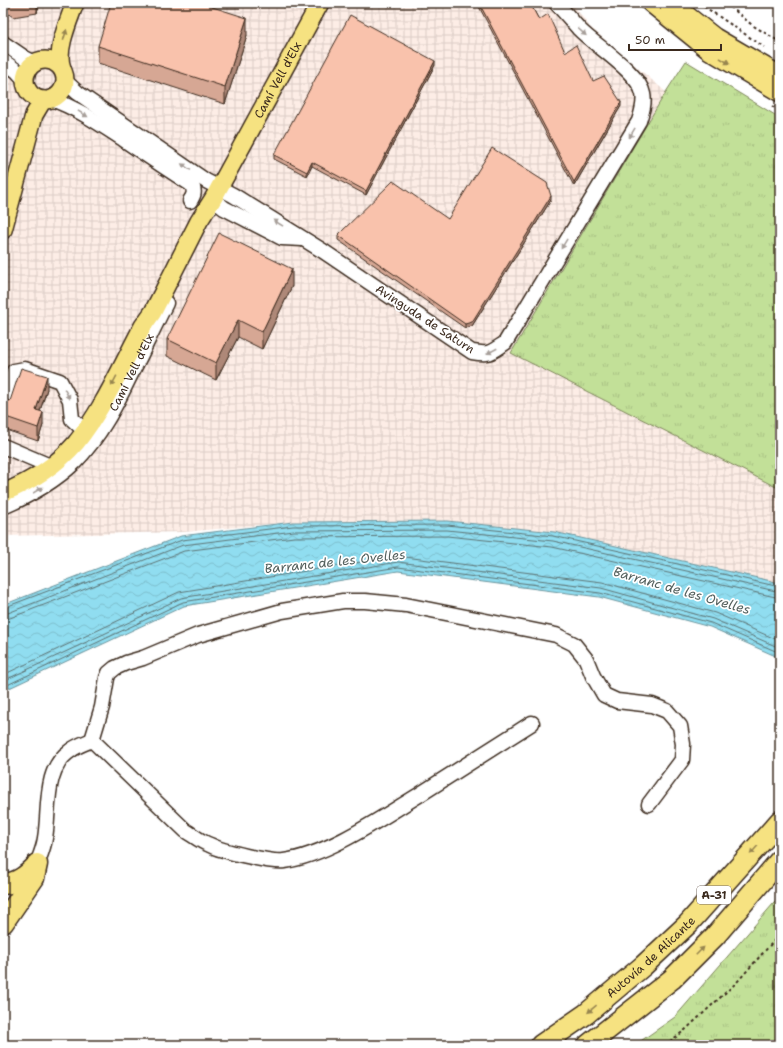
<svg xmlns="http://www.w3.org/2000/svg" width="783" height="1048" font-family="'Shantell Sans',sans-serif">
  <style>
    .industrial { fill: url(#industrial-grid) }
    .grass { fill: url(#grass-tufts); stroke: #7e855b }
    .water { fill: url(#water-waves); stroke: #6e959c }
    .lines { fill: none; stroke-linecap: round; stroke-linejoin: round }
    .shore { stroke: #5d7272; stroke-width: 1 }
    .minor-casing { stroke: #3b2a1e; stroke-width: 17 }
    .major-casing { stroke: #3b2a1e; stroke-width: 20 }
    .highway-casing { stroke: #3b2a1e; stroke-width: 23 }
    .path { stroke: #3b2a1e; stroke-width: 2; stroke-dasharray: 3 3; stroke-linecap: butt }
    .minor { stroke: #fff; stroke-width: 14 }
    .major { stroke: #f6e281; stroke-width: 17 }
    .highway { stroke: #f6e281; stroke-width: 20 }
    .wall { fill: #d6a794; stroke: #3b2a1e }
    .shaded-wall { fill: #ae8878; stroke: #3b2a1e }
    .building { fill: #f9c2ac; stroke: #3b2a1e }
    .oneway { fill: #a79f9a }
    .oneway2 { fill: #988650 }
    .labels { text-anchor: middle; stroke-width: 3.5; stroke-linejoin: round; paint-order: stroke }
    .shield { fill: #fff; stroke: #766a62; stroke-width: 1 }
    .shield-label { font-size: 11px; font-weight: bold; fill: #3b2a1e }
    .street-label { font-size: 12px; fill: #3b2a1e; stroke: #fff }
    .water-label { font-size: 13px; font-style: italic; fill: #54605d; stroke: #fff }
  </style>
  <defs>
    <pattern id="industrial-grid" width="8" height="8" patternUnits="userSpaceOnUse"><rect width="8" height="8" fill="#fdede6"/><path d="M0 4h8M4 0v8" fill="none" stroke="#dacbc5"/></pattern>
    <pattern id="grass-tufts" width="24" height="20" patternUnits="userSpaceOnUse"><rect width="24" height="20" fill="#c2e098"/><path d="M3 7l-1-3M5 7V3M7 7l1-3M15 17l-1-3M17 17v-4M19 17l1-3" fill="none" stroke="#a8c083"/></pattern>
    <pattern id="water-waves" width="16" height="10" patternUnits="userSpaceOnUse"><rect width="16" height="10" fill="#90ddf0"/><path d="M0 5q4-4 8 0t8 0" fill="none" stroke="#7dbecd"/></pattern>
  </defs>
  <rect width="100%" height="100%" fill="#fff"/>
  <filter id="ink" filterUnits="userSpaceOnUse"><feTurbulence type="fractalNoise" baseFrequency=".025" numOctaves="2"/><feDisplacementMap in="SourceGraphic" scale="8" xChannelSelector="R" yChannelSelector="G"/><feConvolveMatrix kernelMatrix="1 2 1 2 8 2 1 2 1" color-interpolation-filters="sRGB"/></filter>
  <g filter="url(#ink)">
    <path class="industrial" d="M3 3H572L590 27 666 92 512 353 780 489V583L554 532 447 521 293 522 184 532 3 536Z"/>
    <path class="grass" d="M686 61 780 118V489L511 353 666 92Z
      M780 896V1045H635L675 1017Z"/>
    <path class="water" d="M447 521 554 532 780 583V658L710 627 599 597 398 571 184 606 3 691V605L181 536 293 522Z"/>
    <g class="lines">
      <path class="shore" d="M3 608 182 540 293 526 447 525 553 536 780 587
        M3 613H8L183 545 294 531 447 530 553 541 780 592
        M3 619 10 618 184 551 294 537 447 536 552 547 780 598
        M3 675 179 592 397 556 602 582 715 613 780 641
        M3 681 181 598 398 562 601 588 713 619 780 648
        M3 687 183 602 398 567 600 593 711 623 780 653"/>
      <g class="minor-casing">
        <g id="minor">
          <path d="M3 43 25 58 35 63"/>
          <path d="M3 61 17 71 25 80"/>
          <path d="M66 82 78 93 206 181 233 195 323 251 472 352C490 355 490 353 505 343L639 121C642 112 645 103 643 94 639 72 594 45 579 29 571 20 564 11 556 3"/>
          <path d="M51 99C77 108 100 124 123 139 146 155 169 170 192 185 195 192 194 195 190 201"/>
          <path d="M210 208 213 199 224 208 282 238 303 239"/>
          <path d="M3 401 14 371 25 369 60 381 70 400 72 419 85 431"/>
          <path d="M3 446 50 466"/>
          <path id="s1" d="M3 507C29 496 54 482 75 462 100 437 116 405 131 374 143 351 154 327 166 303"/>
          <path d="M92 740 102 707 107 678 109 673 115 668 126 663 143 658 198 635 282 611 343 601H365L406 605 556 635 574 644 586 659 593 676 604 695 617 701 652 705 667 711 680 726 683 744 682 760 649 804"/>
          <path d="M92 740 186 831C194 836 201 842 210 845 221 851 272 863 284 861 328 855 381 818 419 795 457 771 494 747 532 723"/>
          <path d="M37 864C40 856 44 847 45 838 50 810 43 769 70 751 76 746 85 743 92 740"/>
        </g>
      </g>
      <g class="major-casing">
        <g id="major">
          <path d="M650 3 708 50 780 93"/>
          <path d="M672 3 715 37 780 75"/>
          <circle cx="45" cy="80" r="20"/>
          <path d="M62 68C55 51 69 20 75 3"/>
          <path d="M3 230 34 115 43 100"/>
          <path id="s2" d="M3 493C30 482 57 465 76 443 103 410 123 363 143 326L153 312 199 221 213 199 320 3"/>
        </g>
      </g>
      <g class="highway-casing">
        <g id="highway">
          <path d="M3 884C18 883 26 876 36 866"/>
          <path d="M3 923 34 878 37 864"/>
          <path id="s3" d="M541 1045 586 1014 643 966 688 924 780 821"/>
          <path d="M588 1045 672 979 715 936 780 860"/>
        </g>
      </g>
      <path class="path" d="M699 3 764 47
        M726 3 752 25 780 42
        M772 106 780 111
        M665 1045 684 1031 737 982 780 934"/>
      <use href="#minor" class="minor"/>
      <use href="#major" class="major"/>
      <use href="#highway" class="highway"/>
    </g>
    <path class="wall" d="M3 3H39L37 13 13 17 3 10Z
      M477 3H530L539 20 565 52 593 81 621 106 574 186Z
      M247 35 225 104 98 63V46Z
      M435 65 366 195 312 166 307 176 274 159V155Z
      M551 200 472 326 465 328 338 240V235L448 219Z
      M292 286 262 349 238 337 216 380 167 356V339Z
      M47 389 40 411 43 425 38 441 3 429V399L10 401Z"/>
    <path class="shaded-wall" d="M37 3H39L37 13Z
      M247 18V35L225 104V87Z
      M435 61V65L366 195V191Z
      M621 102V106L574 186V182Z
      M312 162V166L307 176V172Z
      M551 196V200L472 326 465 328V324Z
      M292 269V286L262 349V332Z
      M238 320V337L216 380V363Z
      M47 376V389L36 423V410Z
      M43 412V425L38 441V428Z"/>
    <path class="building" d="M111 3H200L247 18 225 87 98 46Z
      M479 3H530L539 20 548 14 565 52 576 45 593 81 604 76 621 102 574 182Z
      M350 15 435 61 366 191 312 162 307 172 274 155Z
      M492 148 547 183 551 196 472 322 465 324 338 235 393 181 448 219Z
      M219 233 292 269 262 332 238 320 216 363 167 339Z
      M21 368 47 376 36 410 43 412 38 428 3 416V399L10 401Z"/>
    <defs><path id="oneway-solid" d="M-6-.8H1V-3.2L6.5 0L1 3.2V.8H-6Z"/></defs>
    <g class="oneway">
      <use href="#oneway-solid" transform="translate(582 32) rotate(42)"/>
      <use href="#oneway-solid" transform="translate(83 114) rotate(31)"/>
      <use href="#oneway-solid" transform="translate(632 133) rotate(121)"/>
      <use href="#oneway-solid" transform="translate(186 167) rotate(-145)"/>
      <use href="#oneway-solid" transform="translate(278 223) rotate(-148)"/>
      <use href="#oneway-solid" transform="translate(564 244) rotate(121)"/>
      <use href="#oneway-solid" transform="translate(492 351) rotate(152)"/>
      <use href="#oneway-solid" transform="translate(67 394) rotate(62)"/>
      <use href="#oneway-solid" transform="translate(38 490) rotate(-31)"/>
    </g>
    <g class="oneway2">
      <use href="#oneway-solid" transform="translate(65 35) rotate(-74)"/>
      <use href="#oneway-solid" transform="translate(725 61) rotate(31)"/>
      <use href="#oneway-solid" transform="translate(114 381) rotate(118)"/>
      <use href="#oneway-solid" transform="translate(754 850) rotate(132)"/>
      <use href="#oneway-solid" transform="translate(700 951) rotate(-45)"/>
      <use href="#oneway-solid" transform="translate(592 1009) rotate(140)"/>
    </g>
  </g>
  <g class="labels">
    <rect class="shield" x="697" y="886" width="34" height="18" rx="3"/>
    <g class="shield-label">
      <text x="714" y="899">A-31</text>
    </g>
    <g class="street-label">
      <text dy="4" stroke="none"><textPath href="#s2" startOffset="505">Camí Vell d'Elx</textPath></text>
      <text transform="translate(425 319) rotate(33)" y="4">Avinguda de Saturn</text>
      <text dy="4" stroke="none"><textPath href="#s1" startOffset="192">Camí Vell d'Elx</textPath></text>
      <text dy="4" stroke="none"><textPath href="#s3" startOffset="141">Autovía de Alicante</textPath></text>
    </g>
    <g class="water-label">
      <text transform="translate(335 561) rotate(-6)" y="5">Barranc de les Ovelles</text>
      <text transform="translate(682 590) rotate(16)" y="5">Barranc de les Ovelles</text>
    </g>
  </g>
  <rect width="783" height="1048" fill="none" stroke="#fff" stroke-width="16"/>
  <rect x="8" y="8" width="767" height="1032" fill="none" stroke="#3b2a1e" stroke-width="1.5" filter="url(#ink)"/>
  <path d="M629 44v6h92v-6" fill="none" stroke="#3b2a1e" stroke-width="2"/>
  <text x="635" y="44" font-size="12" fill="#3b2a1e" stroke="#ffffff" stroke-width="3" paint-order="stroke">50 m</text>
</svg>
